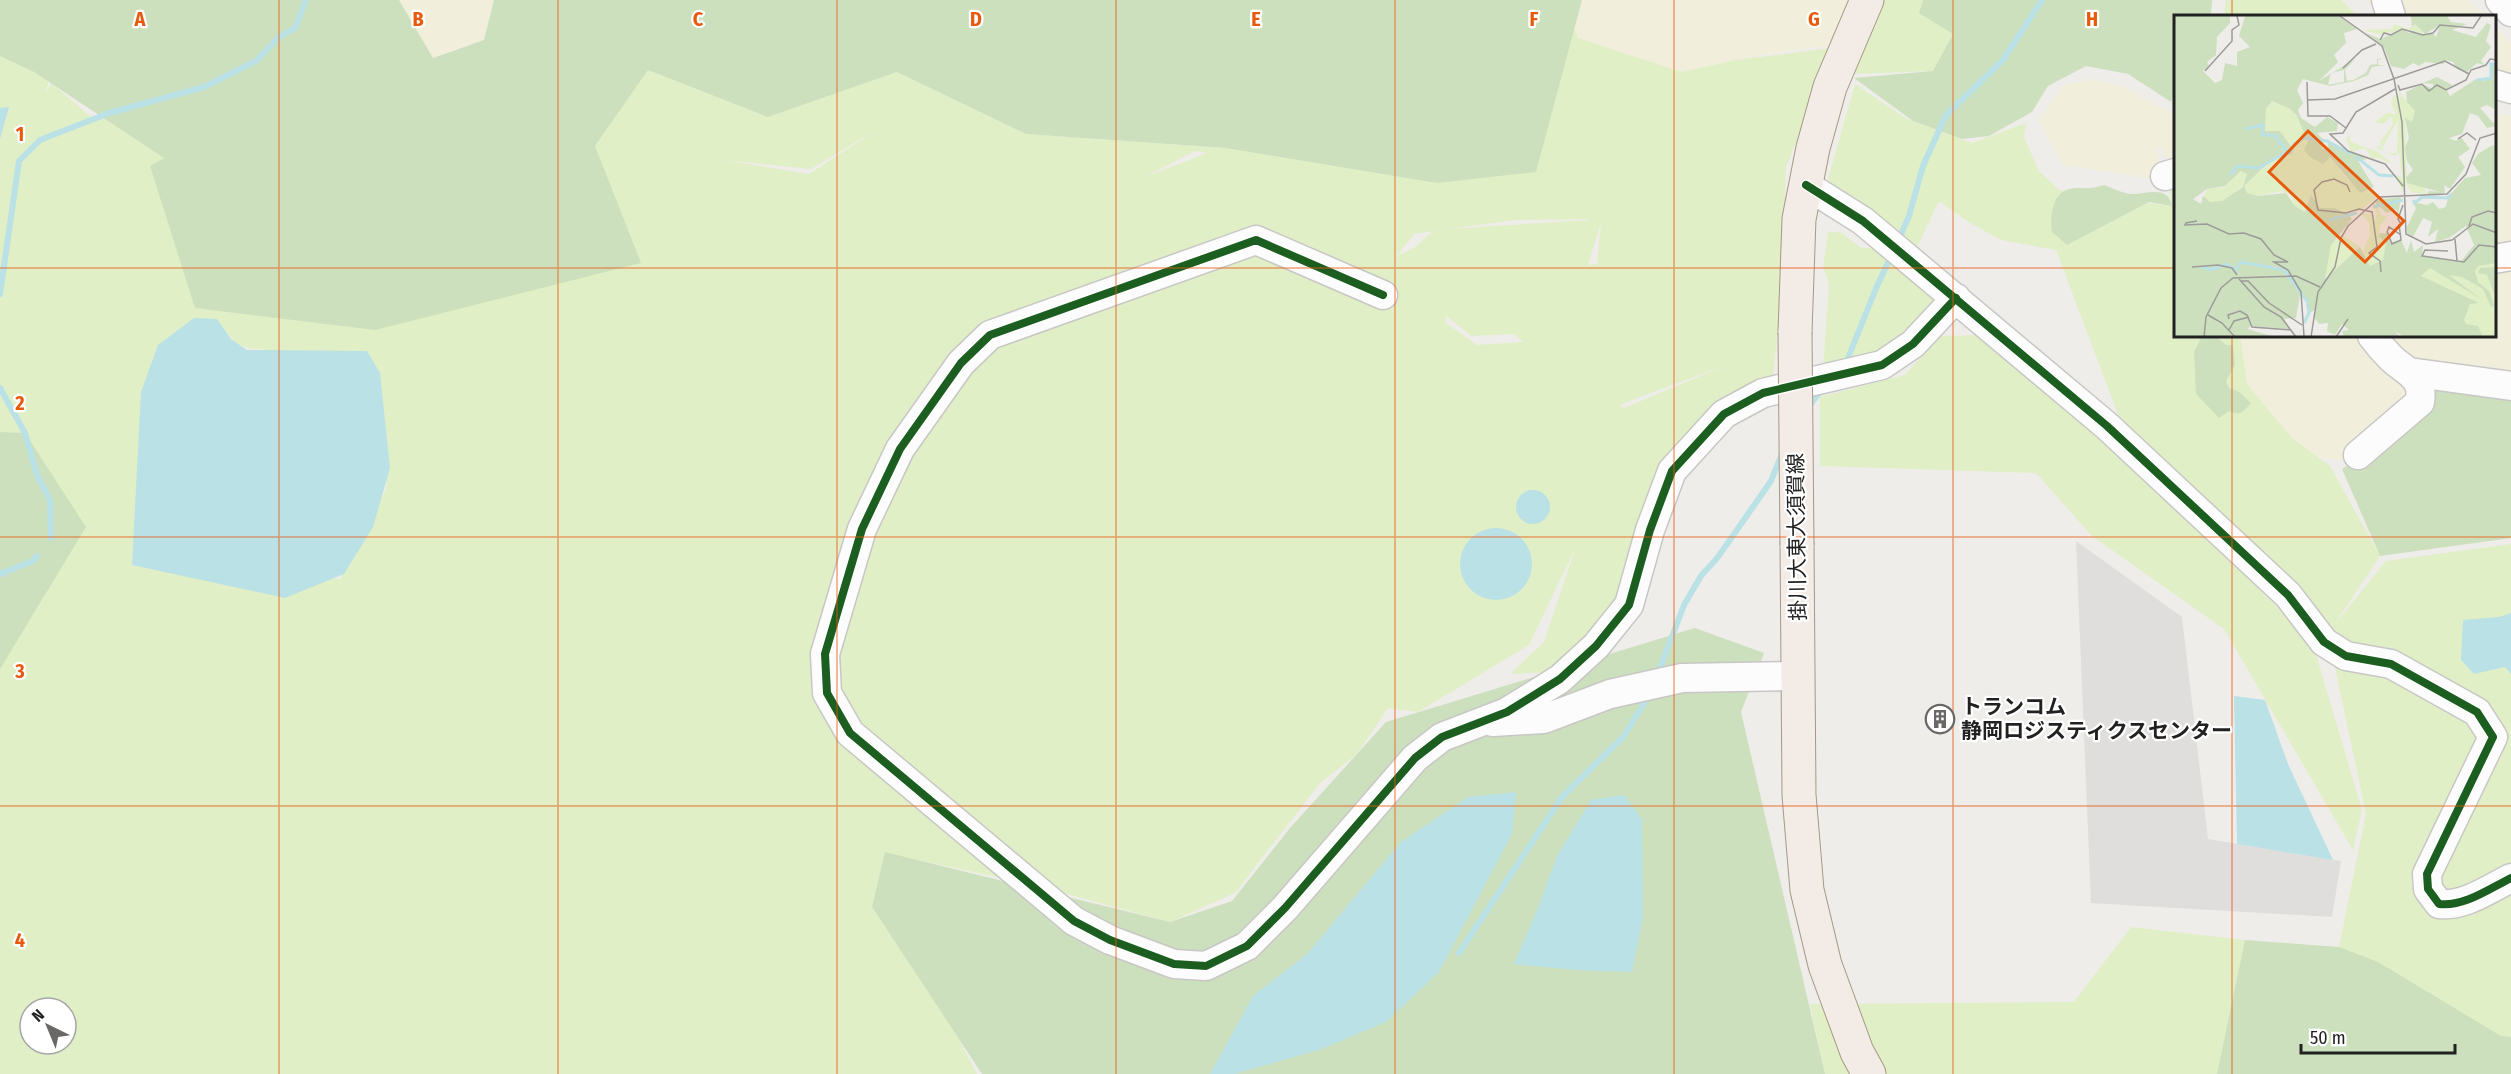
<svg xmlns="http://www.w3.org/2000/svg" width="2511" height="1074" font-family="'Fira Sans Condensed','Noto Sans JP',sans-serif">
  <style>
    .farmland { fill: #f1efdc }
    .grass { fill: #e0efc6; fill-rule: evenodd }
    .forest { fill: #cce0bd }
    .parking { fill: #dfdedd }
    .water { fill: #bae1e5 }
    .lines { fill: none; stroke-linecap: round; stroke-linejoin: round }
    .stream { stroke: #bae1e5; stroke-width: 6 }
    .minor-casing { stroke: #c8c7c6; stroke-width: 31 }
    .major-casing { stroke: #a69885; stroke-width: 35 }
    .minor { stroke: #fdfcfc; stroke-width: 28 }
    .major { stroke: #f2ebe6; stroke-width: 33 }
    .major-bridge-casing { stroke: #a69885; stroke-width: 35; stroke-linecap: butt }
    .major-bridge { stroke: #f2ebe6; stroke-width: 33 }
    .cycleway-casing { stroke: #fff; stroke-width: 11 }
    .cycleway { stroke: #1b5e20; stroke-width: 8 }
    .grid { fill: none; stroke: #e8590c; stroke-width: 1.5; stroke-opacity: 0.55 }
    .labels { text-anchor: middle; stroke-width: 4.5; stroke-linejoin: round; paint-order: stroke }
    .street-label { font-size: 21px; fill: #212121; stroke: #fff }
    .poi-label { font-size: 21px; font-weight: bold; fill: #212121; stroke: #fff; text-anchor: start }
    .inset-river { fill: none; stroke: #bae1e5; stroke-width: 3 }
    .inset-road { fill: none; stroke: #9d9b9a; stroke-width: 1.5 }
    .view { fill: #e8590c; fill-opacity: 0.15; stroke: #e8590c; stroke-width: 3 }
    .inset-edge { fill: none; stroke: #212121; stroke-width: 3 }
    .grid-label { font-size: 20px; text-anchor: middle; font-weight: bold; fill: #e8590c; stroke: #fff; stroke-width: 4.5; stroke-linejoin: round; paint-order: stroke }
  </style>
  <rect width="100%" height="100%" fill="#efedea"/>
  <path class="farmland" d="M399 0H494L484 40 432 58Z
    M1575 0H1852L1833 46 1778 52 1682 72 1578 38 1562 28Z
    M2367 0H2469L2485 16H2378Z
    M2494 26 2511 43V89L2494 94Z
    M2092 79 2122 86 2173 114 2175 110V167L2157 145 2162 180 2063 165 2038 120 2064 85Z
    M2494 115H2511V243L2494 245Z
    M2511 263V386L2432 375 2399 350 2394 336H2494L2495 266Z
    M2240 336H2380L2433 384 2357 463 2306 455 2247 384Z"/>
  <path class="grass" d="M1883 0H1923L1953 34 1933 71 1853 74Z
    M2226 0H2341L2358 16H2224Z
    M1569 12 1578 38 1682 72 1736 60 1832 48 1786 168 1782 291 1773 377 1672 471 1619 617 1569 671 1510 674 1544 642 1575 549 1529 645 1418 712 1388 708 1356 755 1320 783 1235 893 1170 922 1030 884 885 853 872 907 958 1038 977 1074H0V668L25 433 0 432V54L49 80 46 93 51 83 89 115 105 119 165 158 595 146 648 70 768 117 897 72 1026 134 1226 148ZM878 129 809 174 724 160 811 169ZM1195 151 1207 153 1145 177ZM1588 219V220L1448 229 1515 220ZM1601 223 1597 264 1588 265ZM1433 231 1415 247 1396 257 1414 234ZM1445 315 1471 336 1514 334 1523 342 1477 345 1446 323ZM217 319C231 339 237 350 262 349L387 479 386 489 340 579 132 565ZM1726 365 1624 408 1620 406 1624 403ZM30 1008H66V1044H30Z
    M1855 84 1907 119 1972 143 2026 123 2024 137 2039 171 2059 190 2115 207 2105 225 2146 203 2172 206 2168 182 2175 179V336H2240L2247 384 2292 438 2330 466 2380 556 2334 625 2386 561 2511 544V1037L2501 1036 2339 947 2366 814 2328 634 2131 449 2056 250 2001 240 1970 223 1939 201 1916 249 1850 201 1828 179Z
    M1828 232H1841L1861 248H1885L1940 302 1877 353 1823 368 1829 284 1823 267Z
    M1983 335 2088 421 2312 641 2362 810 2353 850 2224 629 2092 536 2036 473 1820 466V397L1905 375 1940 336Z
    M2131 927 2245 940 2217 1074H1825L1810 1004 2074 1002Z"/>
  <path class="forest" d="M0 0H399L433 58 484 40 494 0H1582L1536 172 1437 183 1226 148 1026 134 897 72 768 117 648 70 595 146 641 263 375 330 195 308 150 166 164 158 34 72 0 56Z
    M1923 0H2212L2211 16H2175V92L2171 102 2128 74 2086 66 2048 86 2032 112 1989 136 1962 139 1913 121 1854 78 1933 71 1953 34 1919 13Z
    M2104 185C2112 188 2122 193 2131 194 2145 195 2168 184 2172 206L2149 202 2067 245 2052 232C2050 218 2052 193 2069 189 2080 186 2088 191 2104 185Z
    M2202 336H2216L2226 345H2233L2235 365 2226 381 2229 388 2239 392 2251 403C2244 411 2240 417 2229 411L2219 418 2196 394 2194 352Z
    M2437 390 2511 396V538L2380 556 2342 469 2410 425Z
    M0 432 25 433 86 527 0 669Z
    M1695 628 1764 653 1741 712 1825 1074H982L872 907 885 852 1170 922 1232 901 1290 828 1386 722Z
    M2245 940 2339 947 2378 962 2501 1036 2511 1037V1074H2217Z"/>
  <path class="parking" d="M2076 541 2182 617 2208 839 2341 861 2332 917 2091 903Z"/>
  <path class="water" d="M9 107 0 139V108Z
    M194 318 217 319 231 339 247 350 367 351 380 373 390 468 373 527 344 574 285 598 132 565 141 392 158 345Z
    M1516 507a17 17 0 1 1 34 0a17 17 0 1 1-34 0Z
    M1460 564a36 36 0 1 1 72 0a36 36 0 1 1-72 0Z
    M2511 613V674L2505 667 2474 674 2461 660 2463 620 2499 617Z
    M2234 696 2265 700 2288 764 2333 860 2237 844Z
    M1516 792 1512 834 1439 972 1386 1022 1322 1049 1234 1074H1210L1253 996 1307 954 1401 842 1468 797Z
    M1624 795 1642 819 1643 918 1632 972 1576 970 1514 964 1538 908 1557 856 1591 800Z"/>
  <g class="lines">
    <path class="stream" d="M1899 239 1909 216 1923 166 1946 115 2003 60 2042 0
      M0 294 19 161 40 140 109 113 204 87 256 61 279 37 295 28 306 0
      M1846 363 1877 286 1892 254
      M0 388 25 433 37 475 50 500 51 538
      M1807 409 1823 388
      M0 574 33 561 37 556
      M1657 676 1684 605 1701 576 1718 557 1771 481 1782 454
      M1459 953 1562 797 1623 737 1650 694"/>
    <g class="minor-casing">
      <path id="minor" d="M2386 0 2391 16
        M2500 0 2511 12
        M2494 84 2511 89
        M2165 176 2175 173
        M1806 185 1863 221 2107 426 2288 595 2324 642 2346 656 2391 664 2477 712 2493 737 2427 874 2428 889 2439 904C2464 907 2489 889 2511 878
        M2494 259 2511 256
        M1383 295 1256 240 990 335 961 363 900 449 862 529 825 654 827 693 850 733 1074 921 1110 940 1174 964 1206 966 1247 946 1285 908 1415 758 1442 737 1507 712 1560 679 1596 646 1629 605 1650 530 1672 471 1724 414 1763 393 1882 365 1913 344 1956 298
        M2409 372 2511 386
        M2358 455 2420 402C2424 376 2407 373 2391 358 2384 351 2378 344 2372 336
        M1493 722 1544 719 1610 694 1682 678 1799 676"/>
    </g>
    <g class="major-casing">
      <path id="major" d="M1795 332 1799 219 1813 148 1830 87 1867 0
        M1797 545 1799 795 1807 890 1825 965 1857 1052 1869 1074"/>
    </g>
    <use href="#minor" class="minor"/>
    <use href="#major" class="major"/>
    <g class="major-bridge-casing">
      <path id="major-bridge" d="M1795 332 1797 545"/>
    </g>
    <use href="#major-bridge" class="major-bridge"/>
    <g class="cycleway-casing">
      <path id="cycleway" d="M1806 185 1863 221 2107 426 2288 595 2324 642 2346 656 2391 664 2477 712 2493 737 2427 874 2428 889 2439 904C2464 907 2489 889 2511 878
        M1383 295 1256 240 990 335 961 363 900 449 862 529 825 654 827 693 850 733 1074 921 1110 940 1174 964 1206 966 1247 946 1285 908 1415 758 1442 737 1507 712 1560 679 1596 646 1629 605 1650 530 1672 471 1724 414 1763 393 1882 365 1913 344 1956 298"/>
    </g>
    <use href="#cycleway" class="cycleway"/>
  </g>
  <path class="grid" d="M279 0V1074M558 0V1074M837 0V1074M1116 0V1074M1395 0V1074M1674 0V1074M1953 0V1074M2232 0V16M0 268H2175M2494 268H2511M2232 336V1074M0 537H2511M0 806H2511"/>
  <defs>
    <g id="building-ring" transform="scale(1.5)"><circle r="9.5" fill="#fff" stroke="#696867" stroke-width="1.5"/><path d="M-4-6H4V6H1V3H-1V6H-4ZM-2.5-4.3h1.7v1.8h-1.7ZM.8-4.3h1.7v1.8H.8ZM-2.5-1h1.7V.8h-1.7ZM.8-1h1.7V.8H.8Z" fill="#696867"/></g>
  </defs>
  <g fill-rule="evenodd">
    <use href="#building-ring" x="1940" y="719"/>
  </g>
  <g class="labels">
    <g class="street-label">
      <text transform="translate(1797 537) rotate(-91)" y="7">掛川大東大須賀線</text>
    </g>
    <g class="poi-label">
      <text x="1961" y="714">トランコム<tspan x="1961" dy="24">静岡ロジスティクスセンター</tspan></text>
    </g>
  </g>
  <g transform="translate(2174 15)">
    <rect width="322" height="322" fill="#efedea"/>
    <path d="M220 9 235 14 241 9 251 19 231 14 207 20 190 15 218 14ZM223 66 227 80 241 96 238 107 231 105 233 168 250 171 252 179 237 177 233 169 229 177 220 160 228 162 225 137 221 141 201 132 208 131 206 127 219 109 218 101 209 109 201 107 213 98 222 99 217 88 220 78 221 83 225 81ZM224 105 223 138H212L208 133ZM98 86 116 94 127 106 134 128 151 143 156 142 175 166 193 173 202 183 188 194 174 198 145 193 137 181 131 197 121 191 117 180 107 176 84 181 72 178 69 171 48 186 27 189 33 174 51 172 67 156 73 159 70 171 97 145 115 140 119 133 106 116H91L92 94ZM175 120 177 127 204 137 220 150 202 142 199 145 191 133 177 137 172 124ZM228 182 202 186 207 200 213 202 206 211 205 223 212 228V239L209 245 196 251 189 236 196 220 195 207 187 199 196 198 199 209 203 199 197 188 202 185ZM167 219 186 232 150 264 157 230ZM322 244V322H297L241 262 256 250Z" fill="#e0efc6" fill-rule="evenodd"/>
    <path d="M0 1H56V8L43 22 42 40 33 47 35 51 29 56 41 68 48 65 51 48 63 51V37L76 32 65 21 71 1H165L183 14 170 18 172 28 160 40 164 47 145 66 181 44 171 55 173 66 179 65 192 58 196 50 203 49V44L209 43 204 45V50H212L198 52 194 60 180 66 156 71 129 64 123 75 129 88 124 95 127 103 141 112 153 102 164 108 163 116 143 118 150 125 148 134 154 132 153 126 193 144 184 146 200 172 186 178 156 142 149 149 136 142 130 135 134 127 123 101 116 94 98 86 92 94 91 116H106L119 134 118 139 97 145 70 171 73 178 84 181 112 178 121 191 131 197 137 180 146 193H161L176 201 178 204 157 230 151 264 186 232 196 251 209 245 212 228 205 222 206 218H213L217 227 227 225 233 238 237 225 240 237 249 230 248 240 287 246 300 230 292 211 275 223 261 227 264 214 254 222 258 207 249 203 239 222 233 218V212L242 193 238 187 253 190 259 187 265 194 272 192 274 182 291 163 307 160 298 148 305 138 319 130 322 132V248L304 251 301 256 304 267 316 277 320 291 317 292 309 274 288 262 275 260 307 284 256 253 247 261 305 288 296 289 290 305 292 309 304 311 309 322H230L221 316 226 322H170L168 316 175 315 168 309 161 320 153 316 154 308 145 309 140 302 141 295 135 298 133 285 126 280 122 303 110 304 116 314 76 311 74 314 100 322H0ZM170 55V67L154 70 157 58ZM67 156 73 159 69 172 48 186 36 187 29 181 27 189 19 184 33 174 51 171ZM237 1H273L277 7 293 9 278 15 302 22 313 8 317 10 312 26 317 32 307 46 311 50 303 48 293 57 284 55 279 47 271 45 270 49 251 47 245 51 239 48 230 54 217 51 210 33 192 18 206 24 230 14 234 18 239 16 249 20 258 18 262 22 266 10 251 19 241 9 238 12ZM318 48 322 50V95L313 90 306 93 322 111 313 113 304 101 296 98 288 119 275 123 282 126 287 122 296 134 284 142 291 152 276 174 270 170 271 178 252 180 255 176 266 177 233 168 232 162 239 155 233 146 231 133 235 123 231 103 238 107 241 96 233 87 232 77 248 69 259 74V69L249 68 263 62 278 70 273 76 276 81 302 64 310 66 317 61ZM227 182 224 200 222 194 213 198 202 189V185ZM322 252H323L322 284 313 260 304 258 306 253Z" fill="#cce0bd" fill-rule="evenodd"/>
    <path class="inset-river" d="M303 65 317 63V49H323M71 114 89 110 88 119 101 121 115 139M116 139 120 129 130 123 153 126 177 139M181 141 205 160 219 161M56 160 64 151 85 153 112 137M239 185 241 188 248 182 273 183 278 179M199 192 229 185M155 205 183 198M28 252 38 255 52 249 62 255 67 247 110 255 133 286 135 298 130 308"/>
    <path class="inset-road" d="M166 1 208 31 220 64 228 107 232 219 252 229 278 225 299 209 323 218M206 25 210 18 217 20 228 14 249 20 259 18 266 10 299 13 307 1M169 53 188 35 202 29M31 56 58 26V15L65 10 63 1M133 67 134 101H156L172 113M224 70 226 75 248 69 255 76 263 70 272 75 292 65 297 55 312 50 316 44 323 45M221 74 182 97 169 118 156 119 174 136 211 149 229 171M133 85 161 84 271 46 295 59M284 124 293 118 302 125M176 177 173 170 160 164 148 167 140 175 144 195 172 198 185 194 198 197M198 196 203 232 195 238 206 246 207 257M23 206 12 208 11 210 33 209 55 219 70 218 87 224 100 240 114 247H100L114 255 127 277 130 321M227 209 224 204 229 190M295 211 298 202 314 196 323 198M213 216 218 229 227 225 225 209M213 217 215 212 227 220M281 224 283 246M274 236 251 235 248 241 290 247 305 230 323 232M18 252 44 250 58 253 63 260M65 264 90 292 107 302 122 322M67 266H74L95 288 128 310M34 300 48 308 61 322M55 304 54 300 66 296 73 300 78 312 117 315M55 315 60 306 75 302M30 322 32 302 47 273 59 263 122 261 146 272M137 322 144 277 161 252 167 223 174 211 206 182 273 179 292 159 306 123 323 118M162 322 174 304"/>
    <path class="view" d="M134 116 230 206 191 247 95 157Z"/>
    <rect width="322" height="322" class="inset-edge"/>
  </g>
  <g class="grid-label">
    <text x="140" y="26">A</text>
    <text x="418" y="26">B</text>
    <text x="698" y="26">C</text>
    <text x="976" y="26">D</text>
    <text x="1256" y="26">E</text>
    <text x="1534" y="26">F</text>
    <text x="1814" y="26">G</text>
    <text x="2092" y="26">H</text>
    <text x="20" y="141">1</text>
    <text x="20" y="410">2</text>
    <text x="20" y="678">3</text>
    <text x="20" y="947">4</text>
  </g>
  <g transform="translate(48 1026) rotate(317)"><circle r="28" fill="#ffffff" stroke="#a6a6a6" stroke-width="1.5"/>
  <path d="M0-4.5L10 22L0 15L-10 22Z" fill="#696867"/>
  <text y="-9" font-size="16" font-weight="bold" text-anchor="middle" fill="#212121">N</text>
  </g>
  <path d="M2301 1044v9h154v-9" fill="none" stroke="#212121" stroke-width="3"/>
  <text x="2310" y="1044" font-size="18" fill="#212121" stroke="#ffffff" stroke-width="4.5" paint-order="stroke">50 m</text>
</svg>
